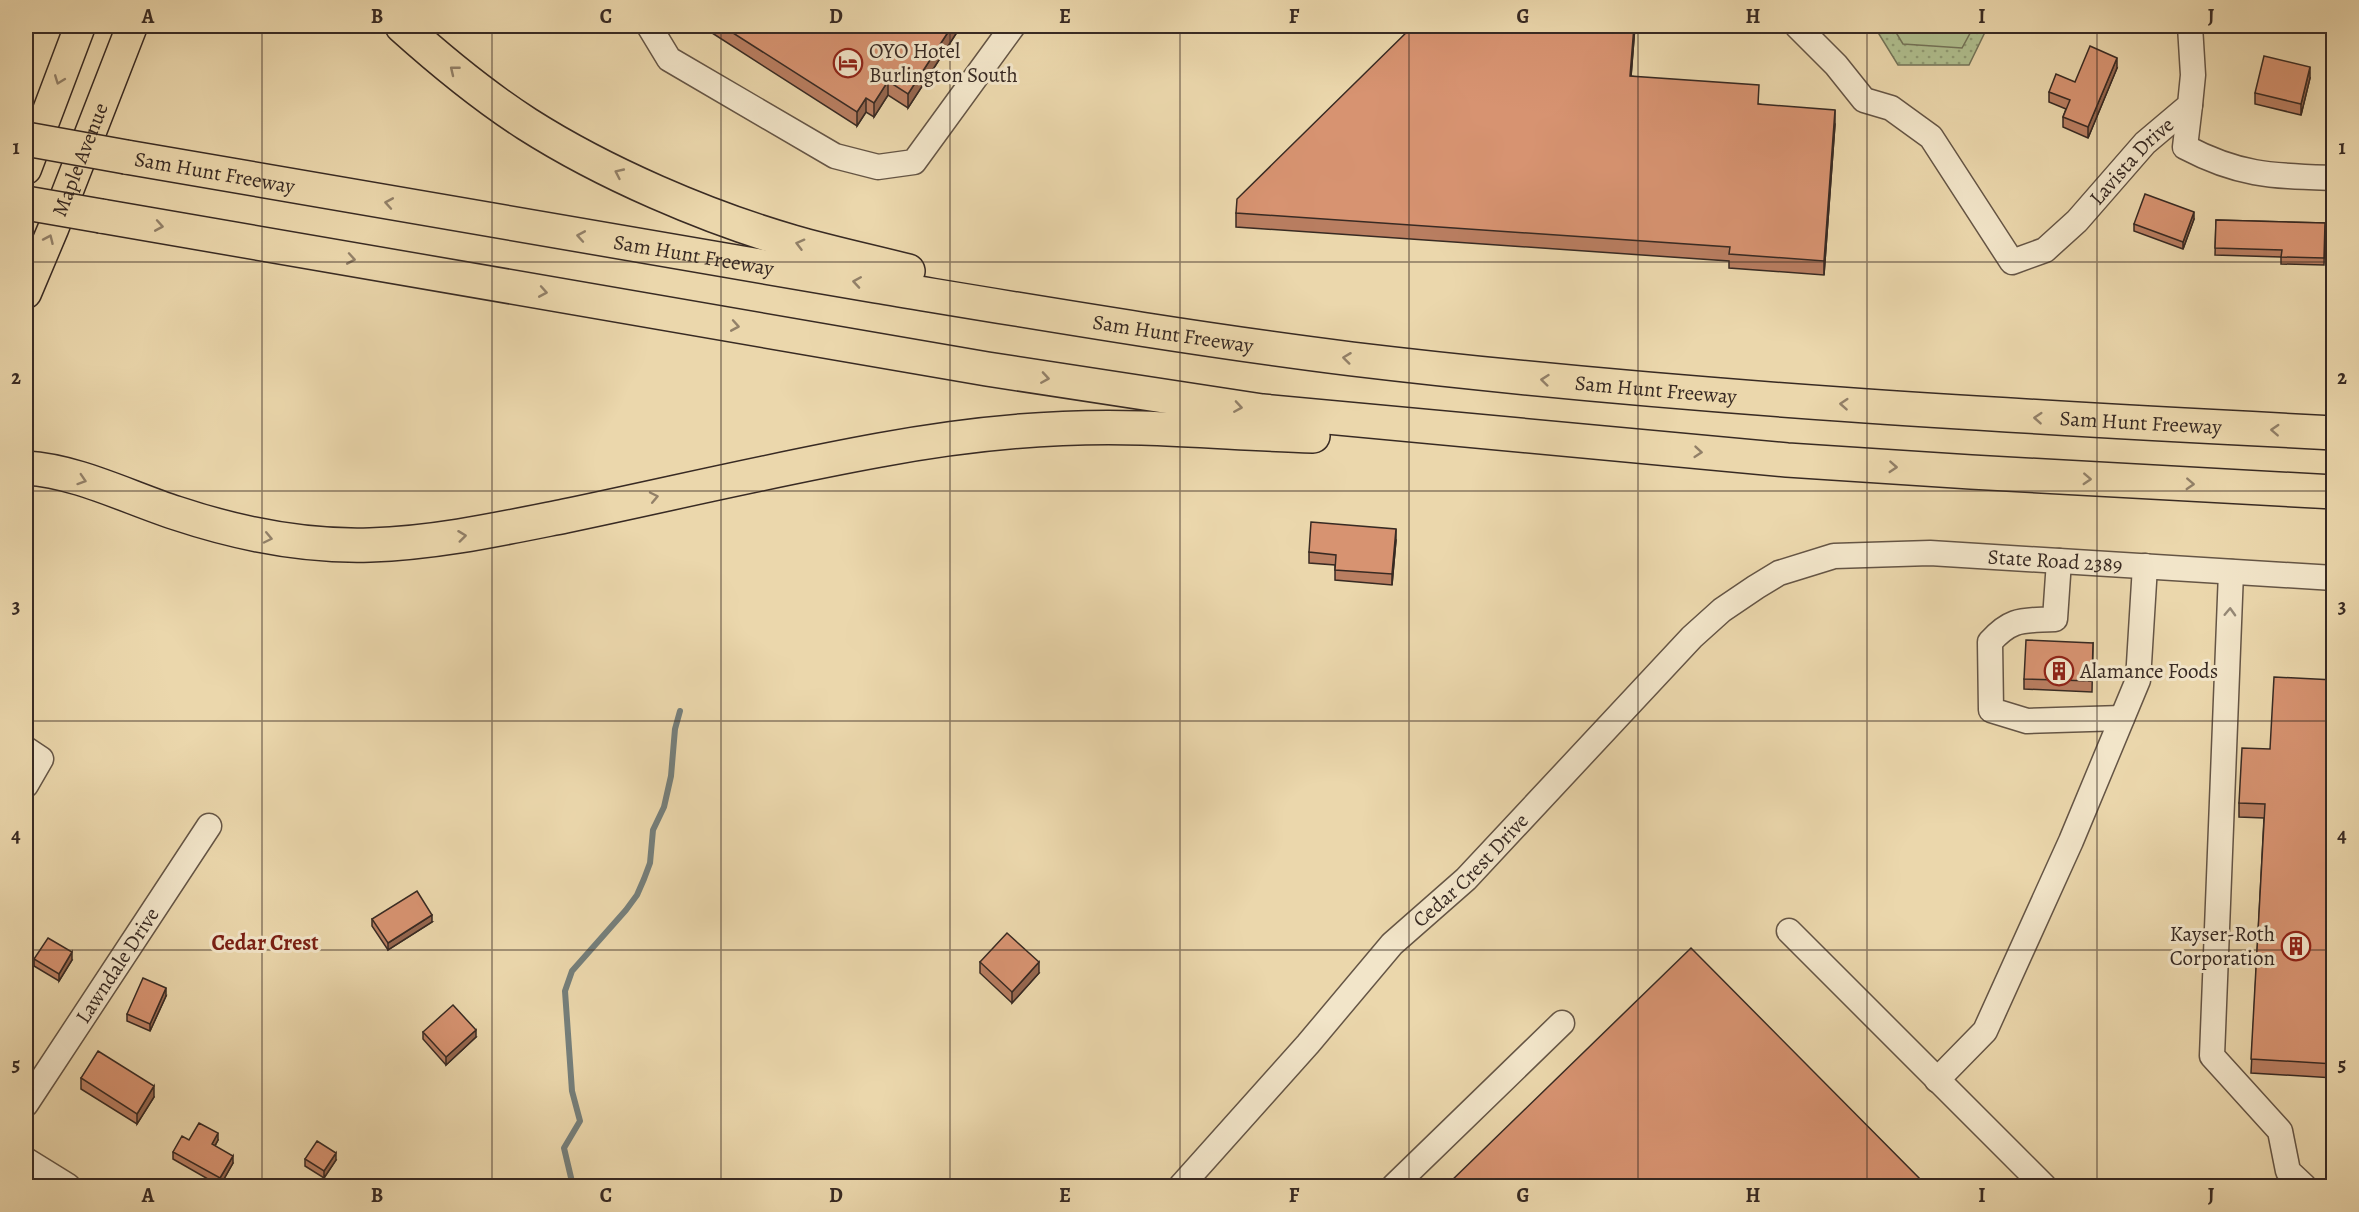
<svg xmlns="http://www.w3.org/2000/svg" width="2359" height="1212" font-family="Alegreya,serif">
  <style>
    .grass { fill: url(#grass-dots); stroke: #747459; stroke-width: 1.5 }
    .garden { fill: #b0bf8f; stroke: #747459; stroke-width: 1.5 }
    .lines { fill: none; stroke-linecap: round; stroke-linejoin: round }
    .stream { stroke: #757f7b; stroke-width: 6 }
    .minor-casing { stroke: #655545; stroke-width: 27 }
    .major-casing { stroke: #382a23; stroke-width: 33 }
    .highway-casing { stroke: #382a23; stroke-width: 36 }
    .minor { stroke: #f2e5c9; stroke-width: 24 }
    .major { stroke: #ebd7ac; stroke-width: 30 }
    .highway { stroke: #ebd7ac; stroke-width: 33 }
    .highway-bridge-casing { stroke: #382a23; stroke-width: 36; stroke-linecap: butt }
    .highway-bridge { stroke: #ebd7ac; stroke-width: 33 }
    .wall { fill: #b97e61; stroke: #382a23; stroke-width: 1.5 }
    .shaded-wall { fill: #96674f; stroke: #382a23; stroke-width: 1.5 }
    .building { fill: #d79371; stroke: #382a23; stroke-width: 1.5 }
    .oneway { stroke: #928068 }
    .oneway2 { stroke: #958876 }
    .grid { fill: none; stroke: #382a23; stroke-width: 1.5; stroke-opacity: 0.55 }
    .labels { text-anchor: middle; stroke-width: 6; stroke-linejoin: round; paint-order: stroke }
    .poi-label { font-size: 21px; fill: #382a23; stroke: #f2e5c9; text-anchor: start }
    .street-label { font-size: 21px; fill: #382a23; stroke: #f2e5c9 }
    .neighbourhood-label { font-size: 22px; font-weight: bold; fill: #7a1f14; stroke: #f2e5c9 }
    .neatline { fill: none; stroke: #382a23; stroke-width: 2 }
    .grid-label { font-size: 20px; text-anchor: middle; font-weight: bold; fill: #382a23 }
  </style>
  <defs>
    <pattern id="grass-dots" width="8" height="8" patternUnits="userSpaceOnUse" patternTransform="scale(1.5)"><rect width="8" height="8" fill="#b0bf8f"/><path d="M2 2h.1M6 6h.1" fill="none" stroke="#909b74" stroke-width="1.8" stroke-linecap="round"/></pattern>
  </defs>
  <rect width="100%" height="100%" fill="#ebd7ac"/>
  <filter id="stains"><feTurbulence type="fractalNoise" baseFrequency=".00333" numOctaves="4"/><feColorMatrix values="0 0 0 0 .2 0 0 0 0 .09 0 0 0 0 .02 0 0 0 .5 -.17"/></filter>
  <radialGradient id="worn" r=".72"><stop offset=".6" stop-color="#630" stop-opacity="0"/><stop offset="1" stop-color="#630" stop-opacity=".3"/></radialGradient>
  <path class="grass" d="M1874 26H1988L1969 65H1898Z"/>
  <path class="garden" d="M1892 26H1974L1962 48 1903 44Z"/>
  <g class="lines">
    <path class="stream" d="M573 1186 564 1148 580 1121 572 1091 565 991 572 971 626 910 637 895 644 879 650 863 653 830 664 807 671 776 675 729 680 711"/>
    <g class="minor-casing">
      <g id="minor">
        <path d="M649 26 669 59 835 156 878 167 914 162 1013 26"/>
        <path id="s1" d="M1797 26 1836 65 1864 100 1891 108 1931 137 2012 262 2045 250 2077 221 2145 143 2190 105 2193 75 2190 26"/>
        <path d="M2190 105 2185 147C2240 176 2273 176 2334 178"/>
        <path d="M2059 561 2055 619C2024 621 2012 617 1990 642L1991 710 2027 721 2122 718"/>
        <path d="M2231 572 2212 1056 2280 1131 2288 1171 2304 1186"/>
        <path d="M26 749 41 759 26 785"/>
        <path d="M1789 931 2044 1186"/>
        <path d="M1937 1080 1985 1031 2071 841 2138 680 2145 566"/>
        <path id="s2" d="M26 1104 209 826"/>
        <path d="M26 1160 68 1186"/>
        <path id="s3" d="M1181 1186 1308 1044 1392 944 1466 879 1692 637 1722 610 1756 587 1779 573 1834 556 1930 553 2334 578"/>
        <path d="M1394 1186 1562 1023"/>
      </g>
    </g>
    <g class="major-casing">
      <g id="major">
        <path d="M26 169 80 26"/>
        <path id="s4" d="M26 293 53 229 132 26"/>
      </g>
    </g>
    <g class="highway-casing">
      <g id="highway">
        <path d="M402 26C441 61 482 95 527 124 604 173 706 217 793 242 831 253 869 261 908 271"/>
        <path id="s5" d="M126 157C376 201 626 244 876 286 1034 312 1192 339 1352 359 1678 398 2006 416 2334 433"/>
        <path d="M101 216 987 369 1262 411 1787 460 1971 472 2334 492"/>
        <path d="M26 468C77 471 127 497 176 513 239 534 303 547 370 545 436 543 500 529 565 516 670 494 775 469 880 450 966 434 1055 425 1142 428 1199 430 1256 434 1313 436"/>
      </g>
    </g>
    <use href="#minor" class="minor"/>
    <use href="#major" class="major"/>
    <use href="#highway" class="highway"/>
    <g class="highway-bridge-casing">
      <path id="highway-bridge" d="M26 139 126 157
        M26 203 101 216"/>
    </g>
    <use href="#highway-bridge" class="highway-bridge"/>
  </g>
  <path class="wall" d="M709 26H961L908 108 888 95 874 117 866 112 857 126 709 31Z
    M1413 26H1635L1631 76 1759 104 1835 124 1824 275 1729 268V261L1236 227V213Z
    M2102 26H2128V32L2102 33Z
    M2117 68 2088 138 2063 127V117L2066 109 2049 102V92L2075 82Z
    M2310 78 2301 115 2255 104V93Z
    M2331 85H2334V121L2330 120Z
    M2194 219 2183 249 2134 231V224Z
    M2216 220 2325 223 2324 265 2281 264V257L2215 255Z
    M1396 540 1392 585 1335 580V565L1309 563V552Z
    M2093 643 2092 692 2024 689V679Z
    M2334 680V1078L2251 1073 2264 818 2239 817V803L2270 749Z
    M372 919 432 922 388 950 372 926Z
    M34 959 72 960 59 981 34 966Z
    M980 962 1039 973 1012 1003 980 973Z
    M166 996 150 1031 127 1021V1014Z
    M423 1032 476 1037 446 1065 423 1039Z
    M81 1078 154 1097 137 1124 81 1089Z
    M189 1140H218L215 1146 233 1163 220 1186 173 1159V1152Z
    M305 1159 336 1160 324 1178 305 1166Z"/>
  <path class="shaded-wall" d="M952 26H961L908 108V94Z
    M1634 26H1635L1630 90V76Z
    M2117 58V68L2088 138V127Z
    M2310 67V78L2301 115V104Z
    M888 81V95L874 117V103Z
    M866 98V112L857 126V112Z
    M1835 110V124L1824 275V261Z
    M2194 212V219L2183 249V242Z
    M1396 529V540L1392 585V574Z
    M32 571V578L26 588V580Z
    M432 915V922L388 950V943Z
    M72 952V960L59 981V974Z
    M1039 962V973L1012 1003V992Z
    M166 988V996L150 1031V1024Z
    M27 1004V1015L26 1017V1007Z
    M476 1030V1037L446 1065V1057Z
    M154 1086V1097L137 1124V1114Z
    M218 1133V1140L212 1151V1144Z
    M336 1153V1160L324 1178V1171Z
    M233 1156V1163L220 1186V1178Z"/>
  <path class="building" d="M722 26H952L908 94 888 81 874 103 866 98 857 112Z
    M1413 26H1634L1630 76 1759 85 1758 104 1835 110 1824 261 1729 254 1730 247 1236 213 1237 199Z
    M2090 46 2117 58 2088 127 2063 117 2070 100 2049 92 2056 74 2075 82Z
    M2264 56 2310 67 2301 104 2255 93Z
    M2331 85H2334V113H2330Z
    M2145 194 2194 212 2183 242 2134 224Z
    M2216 220 2325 223 2324 258 2281 257 2282 250 2215 248Z
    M1311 522 1396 529 1392 574 1335 570 1336 555 1309 552Z
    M26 566 32 571 26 580Z
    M2026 640 2093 643 2092 681 2024 679Z
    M2274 677 2334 680V1064L2251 1059 2265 804 2239 803 2242 748 2270 749Z
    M417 891 432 915 388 943 372 919Z
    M1007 933 1039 962 1012 992 980 962Z
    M48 938 72 952 59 974 34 959Z
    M1691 948 1927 1186H1446Z
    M143 978 166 988 150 1024 127 1014Z
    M453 1005 476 1030 446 1057 423 1032Z
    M98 1051 154 1086 137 1114 81 1078Z
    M199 1123 218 1133 212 1144 233 1156 220 1178 173 1152 182 1136 189 1140Z
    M317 1141 336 1153 324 1171 305 1159Z"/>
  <defs><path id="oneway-chevron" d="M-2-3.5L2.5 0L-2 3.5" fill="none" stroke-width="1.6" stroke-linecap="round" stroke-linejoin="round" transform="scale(1.5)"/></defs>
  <g class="oneway">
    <use href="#oneway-chevron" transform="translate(454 70) rotate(-141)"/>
    <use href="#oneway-chevron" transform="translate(59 80) rotate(111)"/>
    <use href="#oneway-chevron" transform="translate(619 173) rotate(-155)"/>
    <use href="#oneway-chevron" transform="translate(389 203) rotate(-170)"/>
    <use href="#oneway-chevron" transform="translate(159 226) rotate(10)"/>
    <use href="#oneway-chevron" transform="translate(581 236) rotate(-170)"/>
    <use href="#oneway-chevron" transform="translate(49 239) rotate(-66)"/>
    <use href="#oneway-chevron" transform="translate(800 244) rotate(-165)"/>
    <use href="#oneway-chevron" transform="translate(351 259) rotate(10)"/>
    <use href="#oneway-chevron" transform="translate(857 282) rotate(-171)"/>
    <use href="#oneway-chevron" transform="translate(543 292) rotate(10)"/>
    <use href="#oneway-chevron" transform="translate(735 326) rotate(10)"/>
    <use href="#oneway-chevron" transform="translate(1347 358) rotate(-173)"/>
    <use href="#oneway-chevron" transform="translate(1045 378) rotate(9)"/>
    <use href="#oneway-chevron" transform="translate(1545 380) rotate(-174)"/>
    <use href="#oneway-chevron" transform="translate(1844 404) rotate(-176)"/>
    <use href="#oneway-chevron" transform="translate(1238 407) rotate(9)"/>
    <use href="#oneway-chevron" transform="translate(2038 418) rotate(-176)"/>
    <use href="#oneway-chevron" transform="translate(2275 430) rotate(-177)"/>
    <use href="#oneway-chevron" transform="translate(1698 452) rotate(5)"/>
    <use href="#oneway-chevron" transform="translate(1893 467) rotate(4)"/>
    <use href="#oneway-chevron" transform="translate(2087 479) rotate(3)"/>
    <use href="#oneway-chevron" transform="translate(82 480) rotate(18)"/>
    <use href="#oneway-chevron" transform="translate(2190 484) rotate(3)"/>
    <use href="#oneway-chevron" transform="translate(654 497) rotate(-12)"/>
    <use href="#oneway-chevron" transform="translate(462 536) rotate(-7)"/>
    <use href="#oneway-chevron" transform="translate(268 538) rotate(12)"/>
  </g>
  <use class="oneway2" href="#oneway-chevron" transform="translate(2230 612) rotate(-88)"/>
  <path class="grid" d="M262 26V1186M492 26V1186M721 26V1186M950 26V1186M1180 26V1186M1409 26V1186M1638 26V1186M1867 26V1186M2097 26V1186M26 262H2334M26 491H2334M26 721H2334M26 950H2334"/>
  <defs>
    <g id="hotel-ring" transform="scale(1.5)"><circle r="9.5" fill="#f2e5c9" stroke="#8f2418" stroke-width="1.5"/><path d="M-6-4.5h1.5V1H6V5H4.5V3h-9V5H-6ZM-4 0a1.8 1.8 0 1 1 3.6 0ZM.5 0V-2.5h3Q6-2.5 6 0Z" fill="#8f2418"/></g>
    <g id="building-ring" transform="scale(1.5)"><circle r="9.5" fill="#f2e5c9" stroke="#8f2418" stroke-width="1.5"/><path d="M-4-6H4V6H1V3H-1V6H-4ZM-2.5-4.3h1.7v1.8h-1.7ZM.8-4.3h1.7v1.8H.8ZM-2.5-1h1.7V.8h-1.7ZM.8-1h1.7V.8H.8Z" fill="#8f2418"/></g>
  </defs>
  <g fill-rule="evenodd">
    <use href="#hotel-ring" x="848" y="63"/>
    <use href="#building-ring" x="2059" y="671"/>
    <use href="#building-ring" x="2296" y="946"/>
  </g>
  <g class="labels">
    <g class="poi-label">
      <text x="869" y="58">OYO Hotel<tspan x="869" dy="24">Burlington South</tspan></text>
      <text x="2080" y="678">Alamance Foods</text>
      <text x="2275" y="941" text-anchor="end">Kayser-Roth<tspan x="2275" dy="24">Corporation</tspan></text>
    </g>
    <g class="street-label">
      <text dy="7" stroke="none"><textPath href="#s4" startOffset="144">Maple Avenue</textPath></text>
      <text dy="7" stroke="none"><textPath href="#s1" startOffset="486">Lavista Drive</textPath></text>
      <text dy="7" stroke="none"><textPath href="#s5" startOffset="90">Sam Hunt Freeway</textPath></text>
      <text dy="7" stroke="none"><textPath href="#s5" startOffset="576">Sam Hunt Freeway</textPath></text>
      <text dy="7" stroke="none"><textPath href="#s5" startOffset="1062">Sam Hunt Freeway</textPath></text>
      <text dy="7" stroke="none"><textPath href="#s5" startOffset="1548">Sam Hunt Freeway</textPath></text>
      <text dy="7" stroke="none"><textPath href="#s5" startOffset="2034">Sam Hunt Freeway</textPath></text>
      <text dy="7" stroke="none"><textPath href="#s3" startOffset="1138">State Road 2389</textPath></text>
      <text dy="7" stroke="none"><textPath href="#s3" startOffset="429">Cedar Crest Drive</textPath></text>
      <text dy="7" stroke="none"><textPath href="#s2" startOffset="166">Lawndale Drive</textPath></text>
    </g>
    <g class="neighbourhood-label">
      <text x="265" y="950">Cedar Crest</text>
    </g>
  </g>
  <rect width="2359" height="1212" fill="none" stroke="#ebd7ac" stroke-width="66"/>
  <rect x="33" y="33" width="2293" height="1146" class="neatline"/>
  <g class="grid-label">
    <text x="148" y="23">A</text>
    <text x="377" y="23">B</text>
    <text x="606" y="23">C</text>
    <text x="836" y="23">D</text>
    <text x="1065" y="23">E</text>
    <text x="1294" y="23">F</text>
    <text x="1523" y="23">G</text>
    <text x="1753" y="23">H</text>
    <text x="1982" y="23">I</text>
    <text x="2211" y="23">J</text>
    <text x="16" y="154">1</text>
    <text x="2342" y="154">1</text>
    <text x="16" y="384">2</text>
    <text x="2342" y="384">2</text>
    <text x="16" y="613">3</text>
    <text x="2342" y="613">3</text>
    <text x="16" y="842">4</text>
    <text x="2342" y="842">4</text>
    <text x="16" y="1071">5</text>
    <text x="2342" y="1071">5</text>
    <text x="148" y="1202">A</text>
    <text x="377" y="1202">B</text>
    <text x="606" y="1202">C</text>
    <text x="836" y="1202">D</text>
    <text x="1065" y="1202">E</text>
    <text x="1294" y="1202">F</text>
    <text x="1523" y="1202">G</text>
    <text x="1753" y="1202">H</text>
    <text x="1982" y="1202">I</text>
    <text x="2211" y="1202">J</text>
  </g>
  <rect width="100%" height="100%" filter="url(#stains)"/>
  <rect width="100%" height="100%" fill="url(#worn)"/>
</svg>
